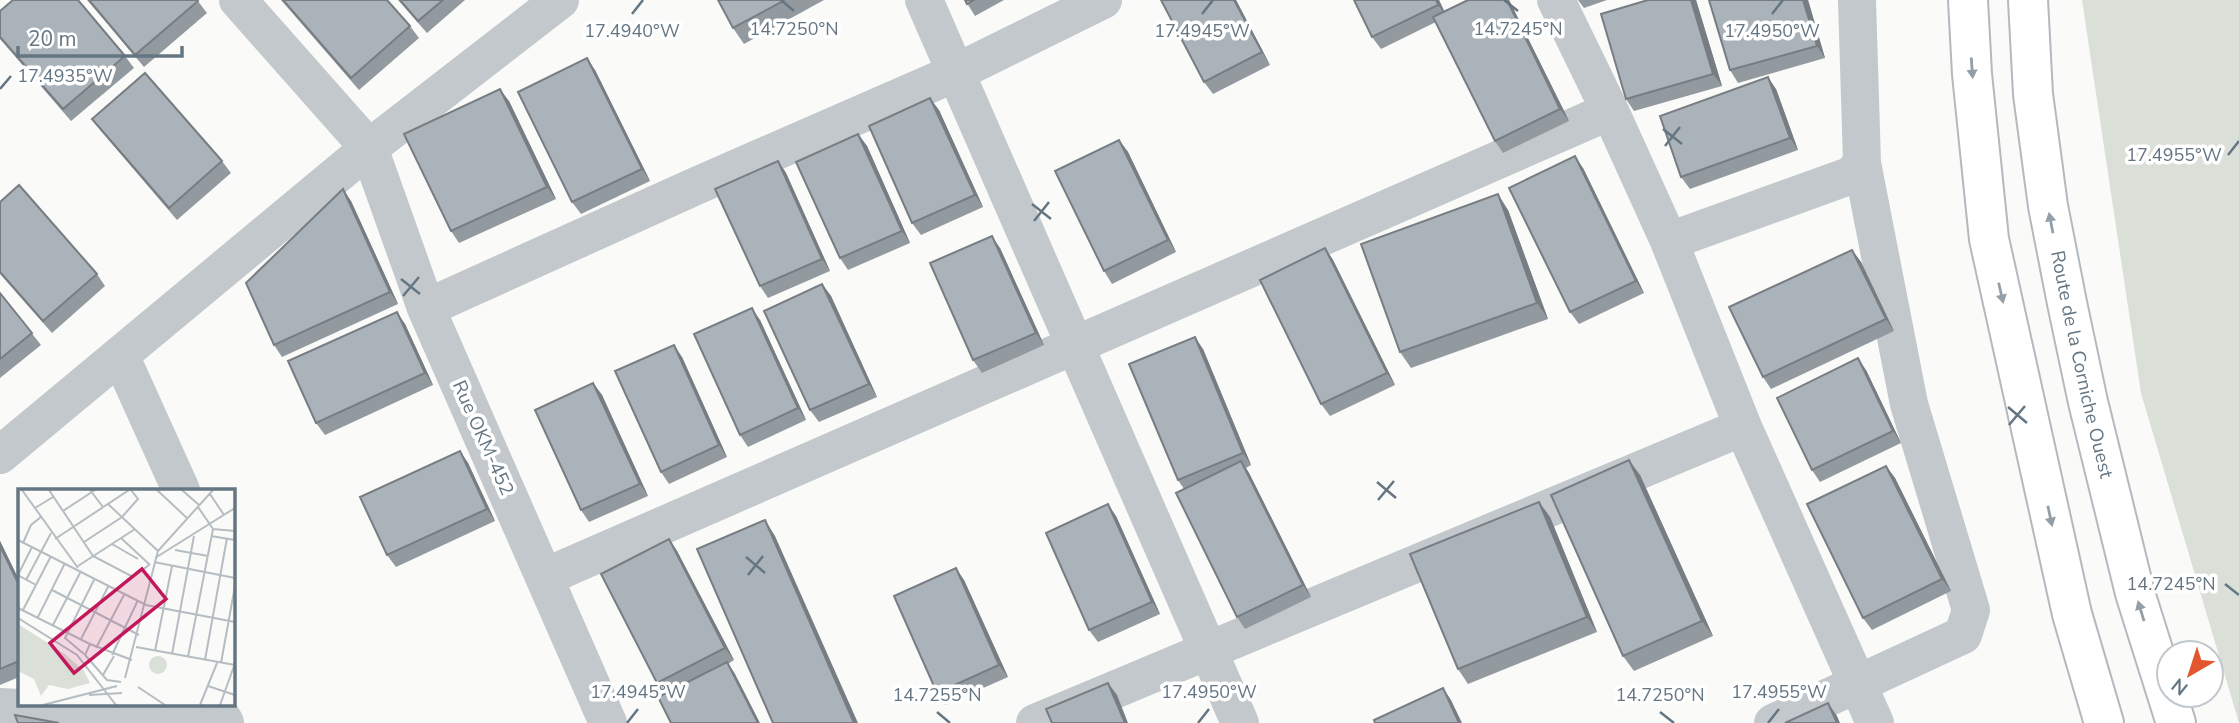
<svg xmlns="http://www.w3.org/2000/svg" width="2239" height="723" font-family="'Nunito Sans',sans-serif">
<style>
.green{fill:#dadfd7}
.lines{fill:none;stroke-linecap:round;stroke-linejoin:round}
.highway-casing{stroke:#b4b9bd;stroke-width:42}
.minor{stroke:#c3c8cc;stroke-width:38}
.highway{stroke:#fff;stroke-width:38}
.wall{fill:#929a9f}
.shaded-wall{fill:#777d82}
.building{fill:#aab3b9;stroke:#777d82;stroke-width:2}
.oneway{fill:#939fa8}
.ticks{fill:none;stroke:#657683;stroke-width:2.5}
.labels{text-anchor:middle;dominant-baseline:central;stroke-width:7;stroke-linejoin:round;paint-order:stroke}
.street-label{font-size:19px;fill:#657683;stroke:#fff}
.inset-road{fill:none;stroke:#b5bdc2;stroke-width:2}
.view{fill:#c2185b;fill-opacity:0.15;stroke:#c2185b;stroke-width:3.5}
.inset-edge{fill:none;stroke:#657683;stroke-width:3.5}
.ticks-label{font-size:18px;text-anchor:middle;fill:#657683;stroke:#fff;stroke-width:7;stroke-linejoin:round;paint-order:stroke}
</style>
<rect width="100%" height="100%" fill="#fafaf8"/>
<path class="green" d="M2082,0H2239V723L2141,393Z"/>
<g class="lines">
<g class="highway-casing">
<g id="highway">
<path d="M1968,0L1972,74L1989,239L2072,614L2104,723"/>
<path id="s1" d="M2028,0L2033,94L2048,206L2067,303L2088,402L2135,593L2176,723"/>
</g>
</g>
<path class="minor" d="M238,0L369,148L426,308L608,723
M924,0L1240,723
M1556,0L1610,111L1669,241
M1857,0L1862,163L1852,175L1669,241L1743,427L1875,723
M426,308L696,186L955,73L1103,0
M120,355L181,490
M0,455L369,148L560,0
M545,577L1610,111
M0,707L223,719L225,723
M1035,723L1743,427
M1773,723L1963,635L1971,610L1909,404L1862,163"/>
<use href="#highway" class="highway"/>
</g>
<path class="wall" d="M87,0H197L207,13L144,67Z
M281,0H387L410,26L419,38L359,90Z
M398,0H465L427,33Z
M718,0H824L744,44L733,28Z
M965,0H1004L975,16Z
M1161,0H1236L1270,65L1213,94L1204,82Z
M1354,0H1439L1444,11L1509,0L1569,121L1503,153L1495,141L1436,22L1381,49L1372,37Z
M1578,0H1607L1584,8Z
M1648,0H1696L1722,86L1634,111L1626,99Z
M1808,0L1825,58L1738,83L1730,70Z
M0,11L125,56L134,68L71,121L0,39Z
M595,70L650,181L581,214L572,202Z
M1776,89L1798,150L1690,189L1681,177Z
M509,101L556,199L459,243L451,231Z
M939,110L983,207L921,235L912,223Z
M92,119L222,161L231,173L177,220L101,131Z
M858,134L867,146L910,243L848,270L840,258Z
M1119,140L1128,152L1176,252L1112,284L1104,271Z
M778,161L786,173L830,271L768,298L760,286Z
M1583,168L1644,293L1579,324L1570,312Z
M351,201L398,304L282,357L274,345Z
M0,202L97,274L105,286L52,333L0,274Z
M1508,210L1548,319L1411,368L1400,352Z
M1000,248L1044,345L982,373L973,360Z
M1325,248L1333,260L1395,385L1330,416L1321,404Z
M1852,250L1861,262L1894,331L1771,389L1763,377Z
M822,284L831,296L877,397L819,422L810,410Z
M0,293L41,345L0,378Z
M760,320L806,420L748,447L740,435Z
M405,324L433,385L325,435L316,423Z
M1203,349L1251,465L1246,468L1249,473L1311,597L1245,629L1237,617L1184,489L1178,480Z
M682,357L727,457L669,484L661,472Z
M1866,370L1901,443L1820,482L1812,470Z
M593,383L602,395L648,496L589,522L581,510Z
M460,451L468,463L495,521L396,567L387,555Z
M1886,466L1895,478L1951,591L1872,630L1863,618Z
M1640,475L1713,636L1634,671L1623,656Z
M1539,502L1550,517L1597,632L1468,684L1458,669Z
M1116,516L1160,614L1098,642L1089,630Z
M669,539L677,551L734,660L728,664L735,674L664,694L657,683Z
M0,541L19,580V677L0,685Z
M964,580L1008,677L945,705L937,693Z"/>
<path class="shaded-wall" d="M1234,0H1236L1270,65L1262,52Z
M1436,0H1439L1447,17L1438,5Z
M1507,0H1509L1569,121L1560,109Z
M1691,0H1696L1722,86L1713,74Z
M1803,0H1808L1825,58L1817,46Z
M587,58L595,70L650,181L642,169Z
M1768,77L1776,89L1798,150L1790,138Z
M500,89L509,101L556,199L547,187Z
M930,98L939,110L983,207L975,195Z
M858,134L867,146L910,243L902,231Z
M1119,140L1128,152L1176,252L1168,240Z
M1575,156L1583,168L1644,293L1636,281Z
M778,161L786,173L830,271L822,259Z
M343,189L351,201L398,304L390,292Z
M1498,194L1508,210L1548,319L1537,303Z
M992,236L1000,248L1044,345L1036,333Z
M1325,248L1333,260L1395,385L1387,373Z
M1852,250L1861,262L1894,331L1886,319Z
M822,284L831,296L877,397L869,384Z
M752,308L760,320L806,420L798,408Z
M397,312L405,324L433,385L425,373Z
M1195,337L1203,349L1251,465L1243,453Z
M674,345L682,357L727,457L719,445Z
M1858,358L1866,370L1901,443L1893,431Z
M593,383L602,395L648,496L640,484Z
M460,451L468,463L495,521L487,509Z
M1629,460L1640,475L1713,636L1702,621Z
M1241,461L1249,473L1311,597L1303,585Z
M1886,466L1895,478L1951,591L1942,579Z
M1539,502L1550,517L1597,632L1587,617Z
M1108,504L1116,516L1160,614L1152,602Z
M765,520L775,536L858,723H854Z
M669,539L677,551L734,660L725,648Z
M0,541L19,580V585L0,546Z
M956,568L964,580L1008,677L999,665Z
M727,662L735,674L760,723H758Z
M1108,683L1117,695L1128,723H1125Z
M1443,688L1451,700L1462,723H1459Z
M1828,703L1837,716L1840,723H1837Z"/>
<path class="building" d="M13,0H78L125,56L63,109L0,37V11Z
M89,0H197L198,1L135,55Z
M283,0H387L410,26L351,78Z
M400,0H443L418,21Z
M718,0H785L733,28Z
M965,0H974L967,4Z
M1161,0H1234L1262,52L1204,82Z
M1354,0H1436L1438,5L1372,37Z
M1468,0H1507L1560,109L1495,141L1433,17Z
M1648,0H1691L1713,74L1626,99L1601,14Z
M1709,0H1803L1817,46L1730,70Z
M587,58L642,169L572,202L518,92Z
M145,73L222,161L169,208L92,119Z
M1768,77L1790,138L1681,177L1660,116Z
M500,89L547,187L451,231L404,134Z
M930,98L975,195L912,223L869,126Z
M858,134L902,231L840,258L796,162Z
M1119,140L1168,240L1104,271L1055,171Z
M1575,156L1636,281L1570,312L1509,188Z
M778,161L822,259L760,286L715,189Z
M19,185L97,274L43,321L0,272V202Z
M343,189L390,292L274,345L246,283Z
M1498,194L1537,303L1400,352L1361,244Z
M992,236L1036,333L973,360L930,263Z
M1325,248L1387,373L1321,404L1260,280Z
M1852,250L1886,319L1763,377L1729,307Z
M822,284L869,384L810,410L764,311Z
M0,293L32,333L0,359Z
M752,308L798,408L740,435L694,334Z
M397,312L425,373L316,423L288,361Z
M1195,337L1243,453L1178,480L1129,364Z
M674,345L719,445L661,472L615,371Z
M1858,358L1893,431L1812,470L1777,398Z
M593,383L640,484L581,510L535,410Z
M460,451L487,509L387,555L360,497Z
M1629,460L1702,621L1623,656L1551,495Z
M1241,461L1303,585L1237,617L1176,493Z
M1886,466L1942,579L1863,618L1807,504Z
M1539,502L1587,617L1458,669L1410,554Z
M1108,504L1152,602L1089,630L1046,533Z
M765,520L854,723H773L697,549Z
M669,539L725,648L657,683L601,574Z
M0,546L19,585V661L0,669Z
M956,568L999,665L937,693L894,596Z
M727,662L758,723H671L658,697Z
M1108,683L1125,723H1052L1046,709Z
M1443,688L1459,723H1375L1374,720Z
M1828,703L1837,723H1785Z
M15,715L59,723H18Z"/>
<defs><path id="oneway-solid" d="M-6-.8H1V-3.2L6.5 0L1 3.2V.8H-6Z" transform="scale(1.75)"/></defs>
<g class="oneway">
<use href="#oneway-solid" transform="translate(1972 68) rotate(86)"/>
<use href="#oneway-solid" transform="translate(2051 223) rotate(-101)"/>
<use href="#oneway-solid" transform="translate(2001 293) rotate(77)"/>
<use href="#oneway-solid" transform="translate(2050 516) rotate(78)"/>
<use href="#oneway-solid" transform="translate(2141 611) rotate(-107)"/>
</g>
<path class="ticks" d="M781,0L794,11M1504,0L1518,11M632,14L643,0M1202,14L1213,0M1772,14L1783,0M0,89L11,76M1663,129L1682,144M1665,146L1680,127M2228,155L2239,141M1032,204L1051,219M1034,221L1049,202M401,279L420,294M403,296L419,277M2008,407L2027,423M2009,425L2025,406M1377,482L1396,498M1378,500L1394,481M746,557L765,573M748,575L763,556M2225,584L2239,595M937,712L950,723M1660,712L1674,723M627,723L638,709M1198,723L1209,709M1768,723L1779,709"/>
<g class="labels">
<g class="street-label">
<text stroke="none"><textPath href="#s1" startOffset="369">Route de la Corniche Ouest</textPath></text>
<text transform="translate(483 438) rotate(66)">Rue OKM-452</text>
</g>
</g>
<g transform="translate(18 489)">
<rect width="217" height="217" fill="#fafaf8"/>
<path d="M0,135L47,165L66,182L72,194L50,200L31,196L23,207L16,190L0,182ZM131 176a9 9 0 1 1 18 0a9 9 0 1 1-18 0Z" fill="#dadfd7"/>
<path class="inset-road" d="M4,1L60,79M31,1L75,67L115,88L131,76M72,1L85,18M139,1L170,30M164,1L181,16M192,5L206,26M90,15L140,62M17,19L35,8M45,22L77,1M195,40L217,42M193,47L217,51M103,49L132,76M37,50L111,1M0,51L128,116L217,133M66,53L104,28L120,10L113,1M5,54L13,36L23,28M94,55L120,70M14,58L0,86L18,96M157,61L190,67M137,69L217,19M136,73L217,89M60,77L117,40M8,91L33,44M34,101L121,146M0,119L72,155L67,166L89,191L103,193M5,121L33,67M20,128L47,74M0,129L59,166L98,216M35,136L63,82M63,150L91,96M72,155L114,171M118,158L217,176M78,159L107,104M137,162L154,77M66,165L47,149L77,89M154,165L176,47M94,166L120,111M170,168L195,40L180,18M187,171L209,49M203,174L217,97M85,186L96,167M107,189L140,62L195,1M190,197L217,206M120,198L147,216M71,206L104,204M25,216L99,197M182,216L199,174M202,216L216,177"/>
<path class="view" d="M124,80L148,110L56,184L32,154Z"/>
<rect width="217" height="217" class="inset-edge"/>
</g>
<g class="ticks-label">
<text x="794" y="35">14.7250°N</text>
<text x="1518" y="35">14.7245°N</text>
<text x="632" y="37">17.4940°W</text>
<text x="1202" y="37">17.4945°W</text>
<text x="1772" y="37">17.4950°W</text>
<text x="65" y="82">17.4935°W</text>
<text x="2174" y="161">17.4955°W</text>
<text x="2171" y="590">14.7245°N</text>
<text x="638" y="698">17.4945°W</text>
<text x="1209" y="698">17.4950°W</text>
<text x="1779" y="698">17.4955°W</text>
<text x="937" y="701">14.7255°N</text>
<text x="1660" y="701">14.7250°N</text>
</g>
<g transform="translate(2190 674) rotate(219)"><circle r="33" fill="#ffffff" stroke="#c1c8cd" stroke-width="2"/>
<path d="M0-5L12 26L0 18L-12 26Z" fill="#e4572e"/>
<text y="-10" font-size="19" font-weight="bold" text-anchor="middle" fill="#657683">N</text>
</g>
<path d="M18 46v10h164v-10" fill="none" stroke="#657683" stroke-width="3.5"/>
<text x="28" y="46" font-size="21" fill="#657683" stroke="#ffffff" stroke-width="5" paint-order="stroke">20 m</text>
</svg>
